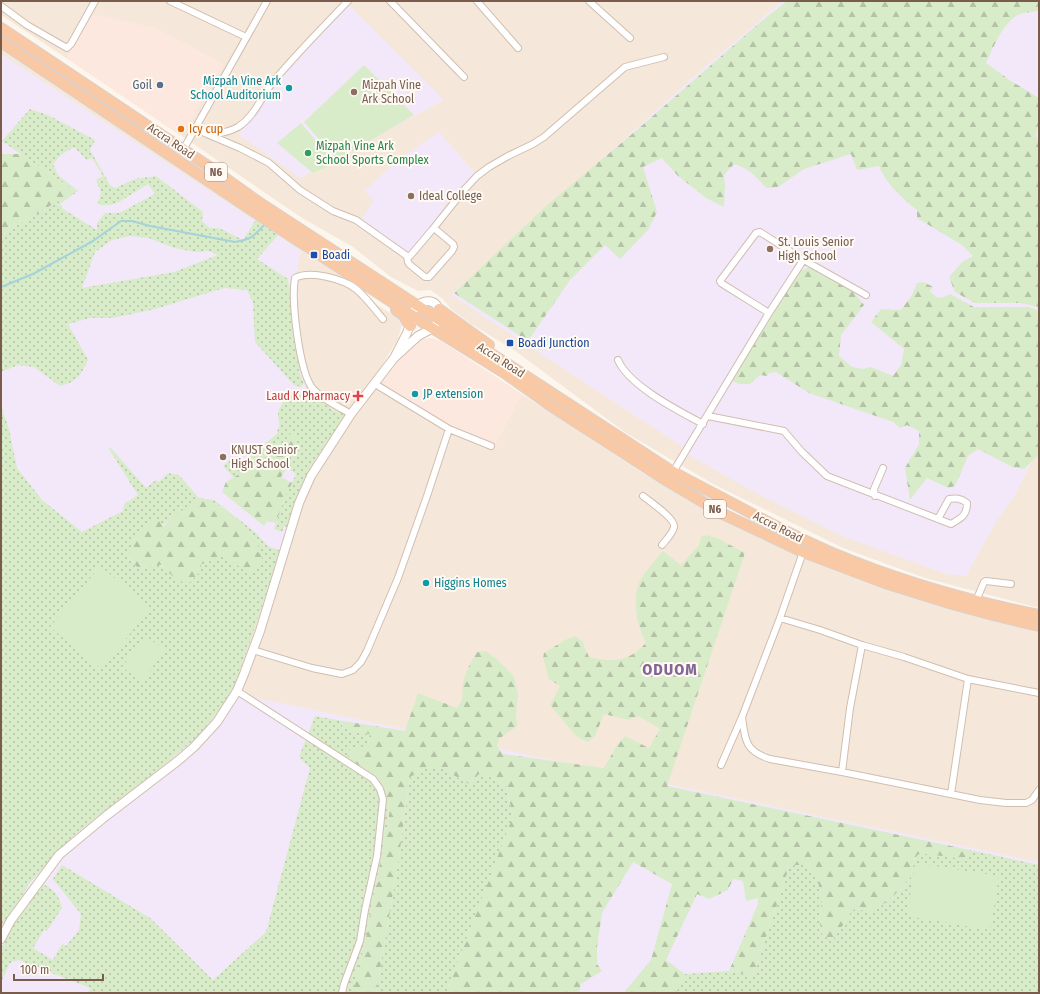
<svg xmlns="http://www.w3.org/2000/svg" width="1040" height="994" font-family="'Fira Sans Condensed',sans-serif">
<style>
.residential{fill:#f5e8da}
.commercial{fill:#fde8e0}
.education{fill:#f3e8fa}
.green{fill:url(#green-dots);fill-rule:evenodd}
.forest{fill:url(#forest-firs)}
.pitch{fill:#d8ecc9}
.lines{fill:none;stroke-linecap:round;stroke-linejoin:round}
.stream{stroke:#a5d3da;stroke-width:2}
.minor-casing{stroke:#d1beb0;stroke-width:8}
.tertiary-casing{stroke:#d1beb0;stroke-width:10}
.trunk-casing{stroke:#dad1cd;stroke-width:12}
.minor{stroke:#fff;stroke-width:6}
.tertiary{stroke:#fff;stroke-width:8}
.trunk{stroke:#f9c8a4;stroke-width:10}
.service-dot{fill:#5c6f8a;stroke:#fffaf3;stroke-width:1.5}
.culture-dot{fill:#0f9aa8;stroke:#fffaf3;stroke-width:1.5}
.education-dot{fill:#8d6e63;stroke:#fffaf3;stroke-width:1.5}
.food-dot{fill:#e8710a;stroke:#fffaf3;stroke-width:1.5}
.leisure-dot{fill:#2e9e5b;stroke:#fffaf3;stroke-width:1.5}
.transit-dot{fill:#1a4fb4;stroke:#fffaf3;stroke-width:1.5}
.health-dot{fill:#e0444e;stroke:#fffaf3;stroke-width:1.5}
.labels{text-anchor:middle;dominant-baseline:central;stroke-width:4;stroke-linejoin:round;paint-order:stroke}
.shield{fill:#fffaf3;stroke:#a28b7f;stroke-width:1}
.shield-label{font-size:11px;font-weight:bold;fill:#7a5c4d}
.culture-label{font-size:12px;fill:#0d838f;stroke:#fffaf3;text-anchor:start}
.service-label{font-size:12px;fill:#4e5e75;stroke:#fffaf3;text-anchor:end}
.education-label{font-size:12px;fill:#785e54;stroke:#fffaf3;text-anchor:start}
.food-label{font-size:12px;fill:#c56008;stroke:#fffaf3;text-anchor:start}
.street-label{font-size:12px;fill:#7a5c4d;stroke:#fffaf3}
.leisure-label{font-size:12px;fill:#27864d;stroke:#fffaf3;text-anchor:start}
.transit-label{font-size:12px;fill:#164399;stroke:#fffaf3;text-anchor:start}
.health-label{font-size:12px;fill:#be3a42;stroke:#fffaf3;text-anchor:end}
.district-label{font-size:16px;font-weight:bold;letter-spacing:1px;fill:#846695;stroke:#fffaf3}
</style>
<defs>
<pattern id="green-dots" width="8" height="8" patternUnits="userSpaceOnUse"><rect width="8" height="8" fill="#d8ecc9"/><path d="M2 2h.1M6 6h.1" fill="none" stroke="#b4c2a5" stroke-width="1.8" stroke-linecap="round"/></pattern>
<pattern id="forest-firs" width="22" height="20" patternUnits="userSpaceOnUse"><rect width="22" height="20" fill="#d8ecc9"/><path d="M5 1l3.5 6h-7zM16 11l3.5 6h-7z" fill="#b4c2a5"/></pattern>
</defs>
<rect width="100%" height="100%" fill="#fdf6ec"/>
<path class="residential" d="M1,1H1039V608L925,578L843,548L713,484L626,433L514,350L471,324L451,309L442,298L430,290L418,291L391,277L353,247L302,218L119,93L1,15Z
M1,43L266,224L311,257L349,278L347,282L379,306L396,317L402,324L398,339L375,377L382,382L420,340L432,338L442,342L643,473L744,530L841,572L957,608L1039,629V993H1Z"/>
<path class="commercial" d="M91,14L155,28L224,64L181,136L66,58Z
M432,338L442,342L522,394L495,445L454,429L392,392L382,382L405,351L420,340Z"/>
<path class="education" d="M782,1H1039V449H1038L1014,497L997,520L966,576L946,574L842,536L760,495L687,454L680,445L451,295L689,81Z
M349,5L444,100L300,178L239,135L290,65Z
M1,54L301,251L291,301L299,360L306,389L334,411L294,498L279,559L228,692L1039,862V993H1Z
M439,132L475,173L444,205L447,208L409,255L362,219L374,200L364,191L399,159Z"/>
<path class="green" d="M30,109L48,115L95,140L90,150L110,185L115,188L135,179L156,176L203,212L202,221L210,228H219L243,240L257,218L279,234L257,259L288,279L300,374L304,383L301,387L294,385L255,342L253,303L247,290L224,288L155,309L113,318H90L68,324L88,360C81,375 77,382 60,386L34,367L18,365L1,372V235L75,191L2,141ZM74,147L87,160L92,158L103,176L96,180L101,192L98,203L100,205H111L119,202L148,184L155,194L119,213H105L97,223V230L63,209L60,204L78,191L58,175L53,164L61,155ZM130,236L149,238L174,248L196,252L209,251L218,255L174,272L82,288L95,252L112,240Z
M295,394L312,398H317L336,412L343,411L348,415L315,459L299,492L288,527L284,526L282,532L274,529L284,499L296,474L287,468L288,467L284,461L291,455V433L279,450L234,478L223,466L232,458L238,466L278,433L277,431C282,425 278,422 278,415C278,408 284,401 287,396Z
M1,406L9,429L17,468L42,500L82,532L123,511L124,504L138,495L109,449L110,447L146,488L156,480L159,482L168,473L179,475L199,498L214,500L255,532L268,546L281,551L236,682L222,707L196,738L164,765L73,836L29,884L1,932ZM215,503L259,541L255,551L251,575L222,553L207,563L168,571C158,562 154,564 143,570L136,566L129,555L171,518Z
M315,716L343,721L342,727L353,732L370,734L368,746L348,758L374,776L390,810L365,944L354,985V993H88L90,988L19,960L12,962L9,964L1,983V949L14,924L41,883C54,889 59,895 62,908L47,931L44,930L33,948L53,960L62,944L66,946L79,930L81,914L53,879L62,865L150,918L213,980L266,932L310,768L299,757Z
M428,767L443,769L469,784L481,772L506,786L513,817L446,993H376L398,864L410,777Z
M970,850L1039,865V993H674L676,992L685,974L729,971L753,975L785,881L788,865H807L818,882L822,901L819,920L823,936L833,939L843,925L852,910L858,908L870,914C881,907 907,886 911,875C915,864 910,862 920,853L970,856Z"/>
<path class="forest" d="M787,1H1039V11C1033,12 1026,12 1020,14C1004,20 993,48 986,63L1011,81L1039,98V121L1036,134L1039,147V307L1020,303H975L955,292L949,277L962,262L973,256L962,245L917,218V210C902,198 886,184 879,166L857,170L851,154L804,169L778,187L766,188C756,176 749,169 734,164L724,175L725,186L724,207L706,198L677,175L662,158L643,167L657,212L648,230L620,259L605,245L570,280L528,341L454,293L545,207L638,129L758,24Z
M1,154H21L75,191L1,235Z
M809,267L850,288L864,305L841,335L839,356L852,367L863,369L871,367L893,376L901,365L904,349L871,322L881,309L901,310L912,295L917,283L924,282L933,287L930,291L936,297L942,298L950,294L974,307H1029L1039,311V454L1024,469L1012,467L978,449L968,456L955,486L948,488L927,478L910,500L905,468L919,444V431L907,425L900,428L893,422L809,393L776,372L769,373L767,376L760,375L750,384H740L732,381L754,342L798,272Z
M293,432L297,437L295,452L285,461L288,467L281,477L292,483L284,499L276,523L267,521L264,526L222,492L226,482L279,450L291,433Z
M200,498L215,503L260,542L256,551L263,555L261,562L251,575L222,554L207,563L201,564L200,572L189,583L178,582L162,565H153L143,570L136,566L129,555L134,538L152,519L159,521L162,526H164L171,518Z
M707,535L717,538L745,553L667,786L970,850V856L964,859L920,853C910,862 915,864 911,875C907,886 881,907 870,914L858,908L852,910L843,925L833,939L823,936L819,920L822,901L818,882L807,865H788L785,881L753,975L729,971L758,904V898L746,901L743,881L733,879L728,890L709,899L697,894L666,960L685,974L676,993H626L625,991L651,960L672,884L633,862L602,913L597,947V964L602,971L581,984L579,993H446L513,816L506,786L481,772L469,784L443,769L428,767L410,777L398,864L376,993H354V985L365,944L390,810L374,776L348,759L350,748L368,746L370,734L353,732L342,727L343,721L405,731L418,693L457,708C466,695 461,698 463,684C465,672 471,662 477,652L486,651L498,660L514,676L518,696L516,714L517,726L499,739L497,746L503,754L604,768L617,745L625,736L649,748L660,729L638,716L629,720L604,714L595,736L588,742L576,736L550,705L560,686L549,679L543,658L544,653L565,640L575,636L582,641L589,657C614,663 628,662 646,643C637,626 632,602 639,583C643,574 656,559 663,551L681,565L699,545L701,537Z"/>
<path class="pitch" d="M364,65L414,115L337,160L304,122Z
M301,123L335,163L313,173L277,143Z
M100,566L151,608L101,669L50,627Z
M146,636L165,650L142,682L122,667Z
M915,863L999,876L990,930L907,916Z"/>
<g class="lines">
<path class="stream" d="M1,287L33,274L93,241L121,221H132L150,226L235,242C252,239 253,237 265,224"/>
<g class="minor-casing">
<path id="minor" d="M170,1L246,37
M390,1L464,77
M477,1L518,48
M589,1L630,38
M1,6L27,25L67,48L71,44L95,1
M195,127C199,130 204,134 208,134C217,135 231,131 238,127C255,116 261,97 273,82C297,53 323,27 348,1
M207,134L240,148L269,163L300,190L333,211L356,220L407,256
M183,150L267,1
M407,256H410L432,230L464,190L477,176L489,167L508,156L533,144L544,137L625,67L664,57
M407,256L408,262L409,264L425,277H429L452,251L454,247L453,244L434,228
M769,313L721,283L720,281L756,233L760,232L802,259L866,295
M618,360C629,386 679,411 703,424
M375,384L449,429L491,446
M351,414C339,407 323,400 313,389C299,372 291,300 295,278C311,270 343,279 356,289C366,297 375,310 383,319
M708,416L784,431L801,451L827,476L938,519L951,524C961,518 967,516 967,503C961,498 956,498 949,499L938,519
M673,472L769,313L802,262V259
M643,496C649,501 676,519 674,527C673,533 666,540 662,545
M875,496L874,489L883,468
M976,601L984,582L986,581L1011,584
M780,618L820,630L862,645L904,657L968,679L1039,693
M253,650L312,668L342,674L353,670L361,662L367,651L398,578L427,496L449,429
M237,691L373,779L380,789L383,799L377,856L365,910L360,941L344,984L342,993
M742,717C745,740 745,751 770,759L842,772L980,800L1006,803H1026L1032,800L1039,790
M721,765L742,717L780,618L803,552
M842,772L850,708L862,645
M951,794L968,679"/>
</g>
<g class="tertiary-casing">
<path id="tertiary" d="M414,310C422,297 439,298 440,315
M394,358L407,333L411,321
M1,939L11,920L59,855L106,816L179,760L194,747L217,722L237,691L244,674L260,631L299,503L311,476L351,414L394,358L418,336L433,328L435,325"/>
</g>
<g class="trunk-casing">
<path id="trunk" d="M1,28L205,164L260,203L673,472C697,485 721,497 745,510C773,525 801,539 830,552C896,580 969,601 1039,615
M1,42L265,219L424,323L506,374L554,408L661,477L723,514L803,552L885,583L949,603L993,615L1039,626
M439,309L489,345
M396,310L403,315L410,326"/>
</g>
<use href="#minor" class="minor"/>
<use href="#tertiary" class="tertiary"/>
<use href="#trunk" class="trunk"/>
</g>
<circle class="service-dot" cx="160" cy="85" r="4"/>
<g class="culture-dot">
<circle cx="289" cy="88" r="4"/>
<circle cx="415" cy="394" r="4"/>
<circle cx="426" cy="583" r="4"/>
</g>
<g class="education-dot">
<circle cx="354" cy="92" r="4"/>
<circle cx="411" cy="196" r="4"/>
<circle cx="770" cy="249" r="4"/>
<circle cx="223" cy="457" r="4"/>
</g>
<circle class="food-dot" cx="181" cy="129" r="4"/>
<circle class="leisure-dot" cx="308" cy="153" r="4"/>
<g class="transit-dot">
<rect x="310" y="251" width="8" height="8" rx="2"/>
<rect x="506" y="339" width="8" height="8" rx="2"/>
</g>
<path class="health-dot" d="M356 390h4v4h4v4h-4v4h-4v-4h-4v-4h4z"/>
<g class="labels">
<g class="shield">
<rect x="205" y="163" width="22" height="18" rx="3"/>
<rect x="704" y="500" width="22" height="18" rx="3"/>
</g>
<g class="shield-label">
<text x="216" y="172">N6</text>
<text x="715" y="509">N6</text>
</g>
<g class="culture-label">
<text x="281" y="81" text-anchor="end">Mizpah Vine Ark<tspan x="281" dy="14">School Auditorium</tspan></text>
<text x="423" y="394">JP extension</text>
<text x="434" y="583">Higgins Homes</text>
</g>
<g class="service-label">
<text x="152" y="85">Goil</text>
</g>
<g class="education-label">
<text x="362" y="85">Mizpah Vine<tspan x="362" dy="14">Ark School</tspan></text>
<text x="419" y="196">Ideal College</text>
<text x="778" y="242">St. Louis Senior<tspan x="778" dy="14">High School</tspan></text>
<text x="231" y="450">KNUST Senior<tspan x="231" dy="14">High School</tspan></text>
</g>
<g class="food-label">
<text x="189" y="129">Icy cup</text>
</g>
<g class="street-label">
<text transform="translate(171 141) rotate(34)">Accra Road</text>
<text transform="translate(501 360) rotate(33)">Accra Road</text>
<text transform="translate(778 527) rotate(27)">Accra Road</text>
</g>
<g class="leisure-label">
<text x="316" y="146">Mizpah Vine Ark<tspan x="316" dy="14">School Sports Complex</tspan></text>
</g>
<g class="transit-label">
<text x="322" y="255">Boadi</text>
<text x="518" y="343">Boadi Junction</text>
</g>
<g class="health-label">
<text x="350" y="396">Laud K Pharmacy</text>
</g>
<g class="district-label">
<text x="670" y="669">ODUOM</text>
</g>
</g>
<rect width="1040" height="994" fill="none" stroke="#7a5c4d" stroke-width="4"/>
<path d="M14 974v6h89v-6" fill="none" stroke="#7a5c4d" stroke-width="2"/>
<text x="20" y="974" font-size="12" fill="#7a5c4d" stroke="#fffaf3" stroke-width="3" paint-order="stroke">100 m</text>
</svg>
